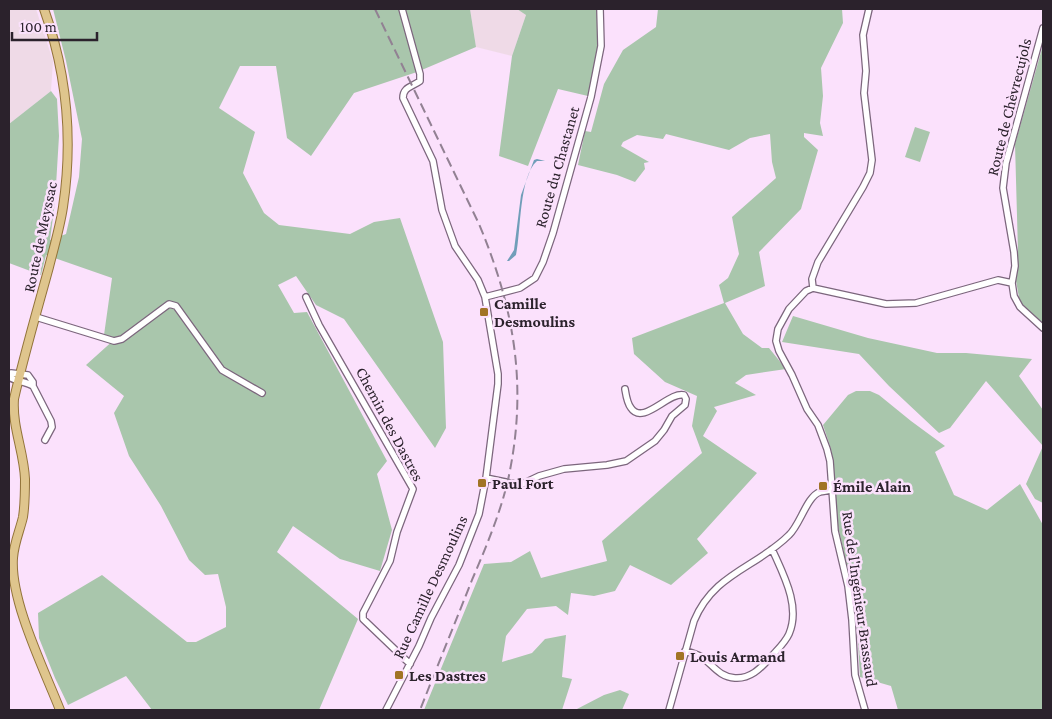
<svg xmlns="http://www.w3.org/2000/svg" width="1052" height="719" font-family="'Crimson Pro',serif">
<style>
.industrial{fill:#efdae7}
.green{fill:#a9c6ac}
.water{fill:#719eb9}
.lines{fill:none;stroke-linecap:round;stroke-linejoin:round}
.minor-casing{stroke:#7c667d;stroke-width:8}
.major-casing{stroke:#92733a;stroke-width:10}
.minor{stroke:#fff;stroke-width:5.5}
.major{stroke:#dfc58d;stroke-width:8}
.rail{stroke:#928193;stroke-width:2;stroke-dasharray:10 5;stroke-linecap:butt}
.poi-dot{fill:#a17425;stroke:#fbe1fc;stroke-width:2}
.labels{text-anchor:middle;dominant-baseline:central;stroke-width:5;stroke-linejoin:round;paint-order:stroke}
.street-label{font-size:16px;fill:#2b222c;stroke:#fbe1fc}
.poi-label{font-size:16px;font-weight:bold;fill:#2b222c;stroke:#fbe1fc;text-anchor:start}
</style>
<rect width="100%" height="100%" fill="#fbe1fc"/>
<path class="industrial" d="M9,9H36L53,61L51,91L9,124Z
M470,9H517L526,15L512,56L476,47Z"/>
<path class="green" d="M53,9H470L476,47L417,72L354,93L311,156L287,138L276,66H240L219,108L255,132L243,173L264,213L279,225L350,234L374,222L400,218L443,342L446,428L435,448L344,319L316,305L296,276L278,285L294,313L307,312L387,461L377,474L392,530L380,571L340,559L293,526L277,552L358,619L319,710H152L126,676L68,705L55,678L39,638L38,613L102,575L187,642H196L226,627V607L218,574L205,575L189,560L161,506L129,456L114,413L124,396L86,365L116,338L104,335L112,278L46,255L41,275L9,263V124L51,91L57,99L59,136L55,202L50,240L66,234L79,177L82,139L66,61Z
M517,9H597L598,49L588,96L558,89L528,166L499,156L512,56L526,15Z
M658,9H842L843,23L821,68L823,96L820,123L823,136L804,133V137L818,150L801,209L759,252L765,286L725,303L743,334L762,348H769L786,369L746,375L735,383L756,395L714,407L717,411L703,436L757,473L697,539L708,553L671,585L630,565L615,591L594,596L571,593L568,615L556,606L527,609L506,636L502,662L532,653L545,639L566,635L562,677L572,679L562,710H424L484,564L511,562L530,551L541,578L607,561L602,541L702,453L692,426L697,396L665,382L634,354L632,338L724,303L719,285L728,278L739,254L732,217L776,178L772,162L770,134L750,138L729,150L666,134L663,139L637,135L623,142L621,146L649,162L644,163L645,169L635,182L617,175L578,165L585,131L591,132L604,84L623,50L656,27Z
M1043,45V325L1020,303L1016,281L1018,252L1015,144Z
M915,127L930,132L920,162L905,157Z
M793,316L868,338L937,353H966L1032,359L1019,376L1043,410V503L1035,499L1026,484L1043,446L986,381L950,428L939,433L889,386L859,354L782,342Z
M856,391H870L879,395L911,421L945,446L935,452L954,495L987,510L1020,484L1043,525V710H898L891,686L860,677L857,626L851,585L838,526L831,449L823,425L848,395Z
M620,690L629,694L622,710H575L604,695Z"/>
<path class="water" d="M537,159L545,161H537C519,176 521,232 516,255L509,261H507L514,250L521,195L534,160Z"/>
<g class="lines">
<g class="minor-casing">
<path id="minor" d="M1043,28L1006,163L1003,188L1014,252L1015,266L1012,283L1014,296L1020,307L1043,328
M813,288L806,291L789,309L778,329L776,341L779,351L792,375L807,409L818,425L827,449L830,461L835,531L848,586L852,620L855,675L865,710
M813,288L812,279L818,262L863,187L870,173L872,160L864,93L866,71L863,35L869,9
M813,288L886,304L916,303L998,280L1012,283
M306,297L319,325L413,489L397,532L390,561L363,613V619L410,664
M485,297L520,288L535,278L543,262L553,233L591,97L601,46L600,9
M36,317L114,341L122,339L169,304L176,306L222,370L262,393
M9,375L11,373L28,375L33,382V386L51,421L52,427L45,440
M9,377C17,382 25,381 33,386
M486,478L520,485L539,476L564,469L607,465L626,461L655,441L664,430L672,416L685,405L686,399L684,395C669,391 643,426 631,408C627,403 626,395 625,389
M685,651C690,652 695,654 700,656C712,663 718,677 735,678C750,679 760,669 770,658C776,651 785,643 789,634C801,606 783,574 772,549
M386,710L419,646L431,618L459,565L479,514L486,478L498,384V374L485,297L478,280L455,246L442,210L433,161L403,98C403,87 412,87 420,81V74L402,9
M669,710L694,621C714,573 756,568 789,535C800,525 807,496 820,492C823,491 828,491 831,490"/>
</g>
<g class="major-casing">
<path id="major" d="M44,9C67,73 73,140 63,207C60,227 54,247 49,267C37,311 24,355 14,399C12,427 24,452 25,479C25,492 25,504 23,517C20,530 14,543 13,558C10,601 44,669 60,710"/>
</g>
<use href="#minor" class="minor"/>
<use href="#major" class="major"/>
<path class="rail" d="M375,9L479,224C515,310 528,388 508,480C500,514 486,547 472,580C455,623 437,667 420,710"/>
</g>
<g class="poi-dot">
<rect x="479" y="307" width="10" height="10" rx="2.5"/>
<rect x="477" y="478" width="10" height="10" rx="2.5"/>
<rect x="818" y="481" width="10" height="10" rx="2.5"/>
<rect x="675" y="651" width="10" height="10" rx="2.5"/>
<rect x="394" y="670" width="10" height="10" rx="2.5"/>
</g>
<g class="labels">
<g class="street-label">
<text transform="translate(1009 107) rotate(-76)">Route de Chèvrecujols</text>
<text transform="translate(557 167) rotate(-74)">Route du Chastanet</text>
<text transform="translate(40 237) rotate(-78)">Route de Meyssac</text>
<text transform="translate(390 424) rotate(62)">Chemin des Dastres</text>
<text transform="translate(430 587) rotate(-65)">Rue Camille Desmoulins</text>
<text transform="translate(860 599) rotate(82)">Rue de l'Ingénieur Brassaud</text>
</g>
<g class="poi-label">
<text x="494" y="303">Camille<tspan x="494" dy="18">Desmoulins</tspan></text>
<text x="492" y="483">Paul Fort</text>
<text x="833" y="486">Émile Alain</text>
<text x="690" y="656">Louis Armand</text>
<text x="409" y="675">Les Dastres</text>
</g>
</g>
<rect width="1052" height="719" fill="none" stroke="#2b222c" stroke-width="20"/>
<path d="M12 32v8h85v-8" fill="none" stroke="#2b222c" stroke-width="2.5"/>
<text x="20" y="32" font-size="15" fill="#2b222c" stroke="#fbe1fc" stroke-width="4" paint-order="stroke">100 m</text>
</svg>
